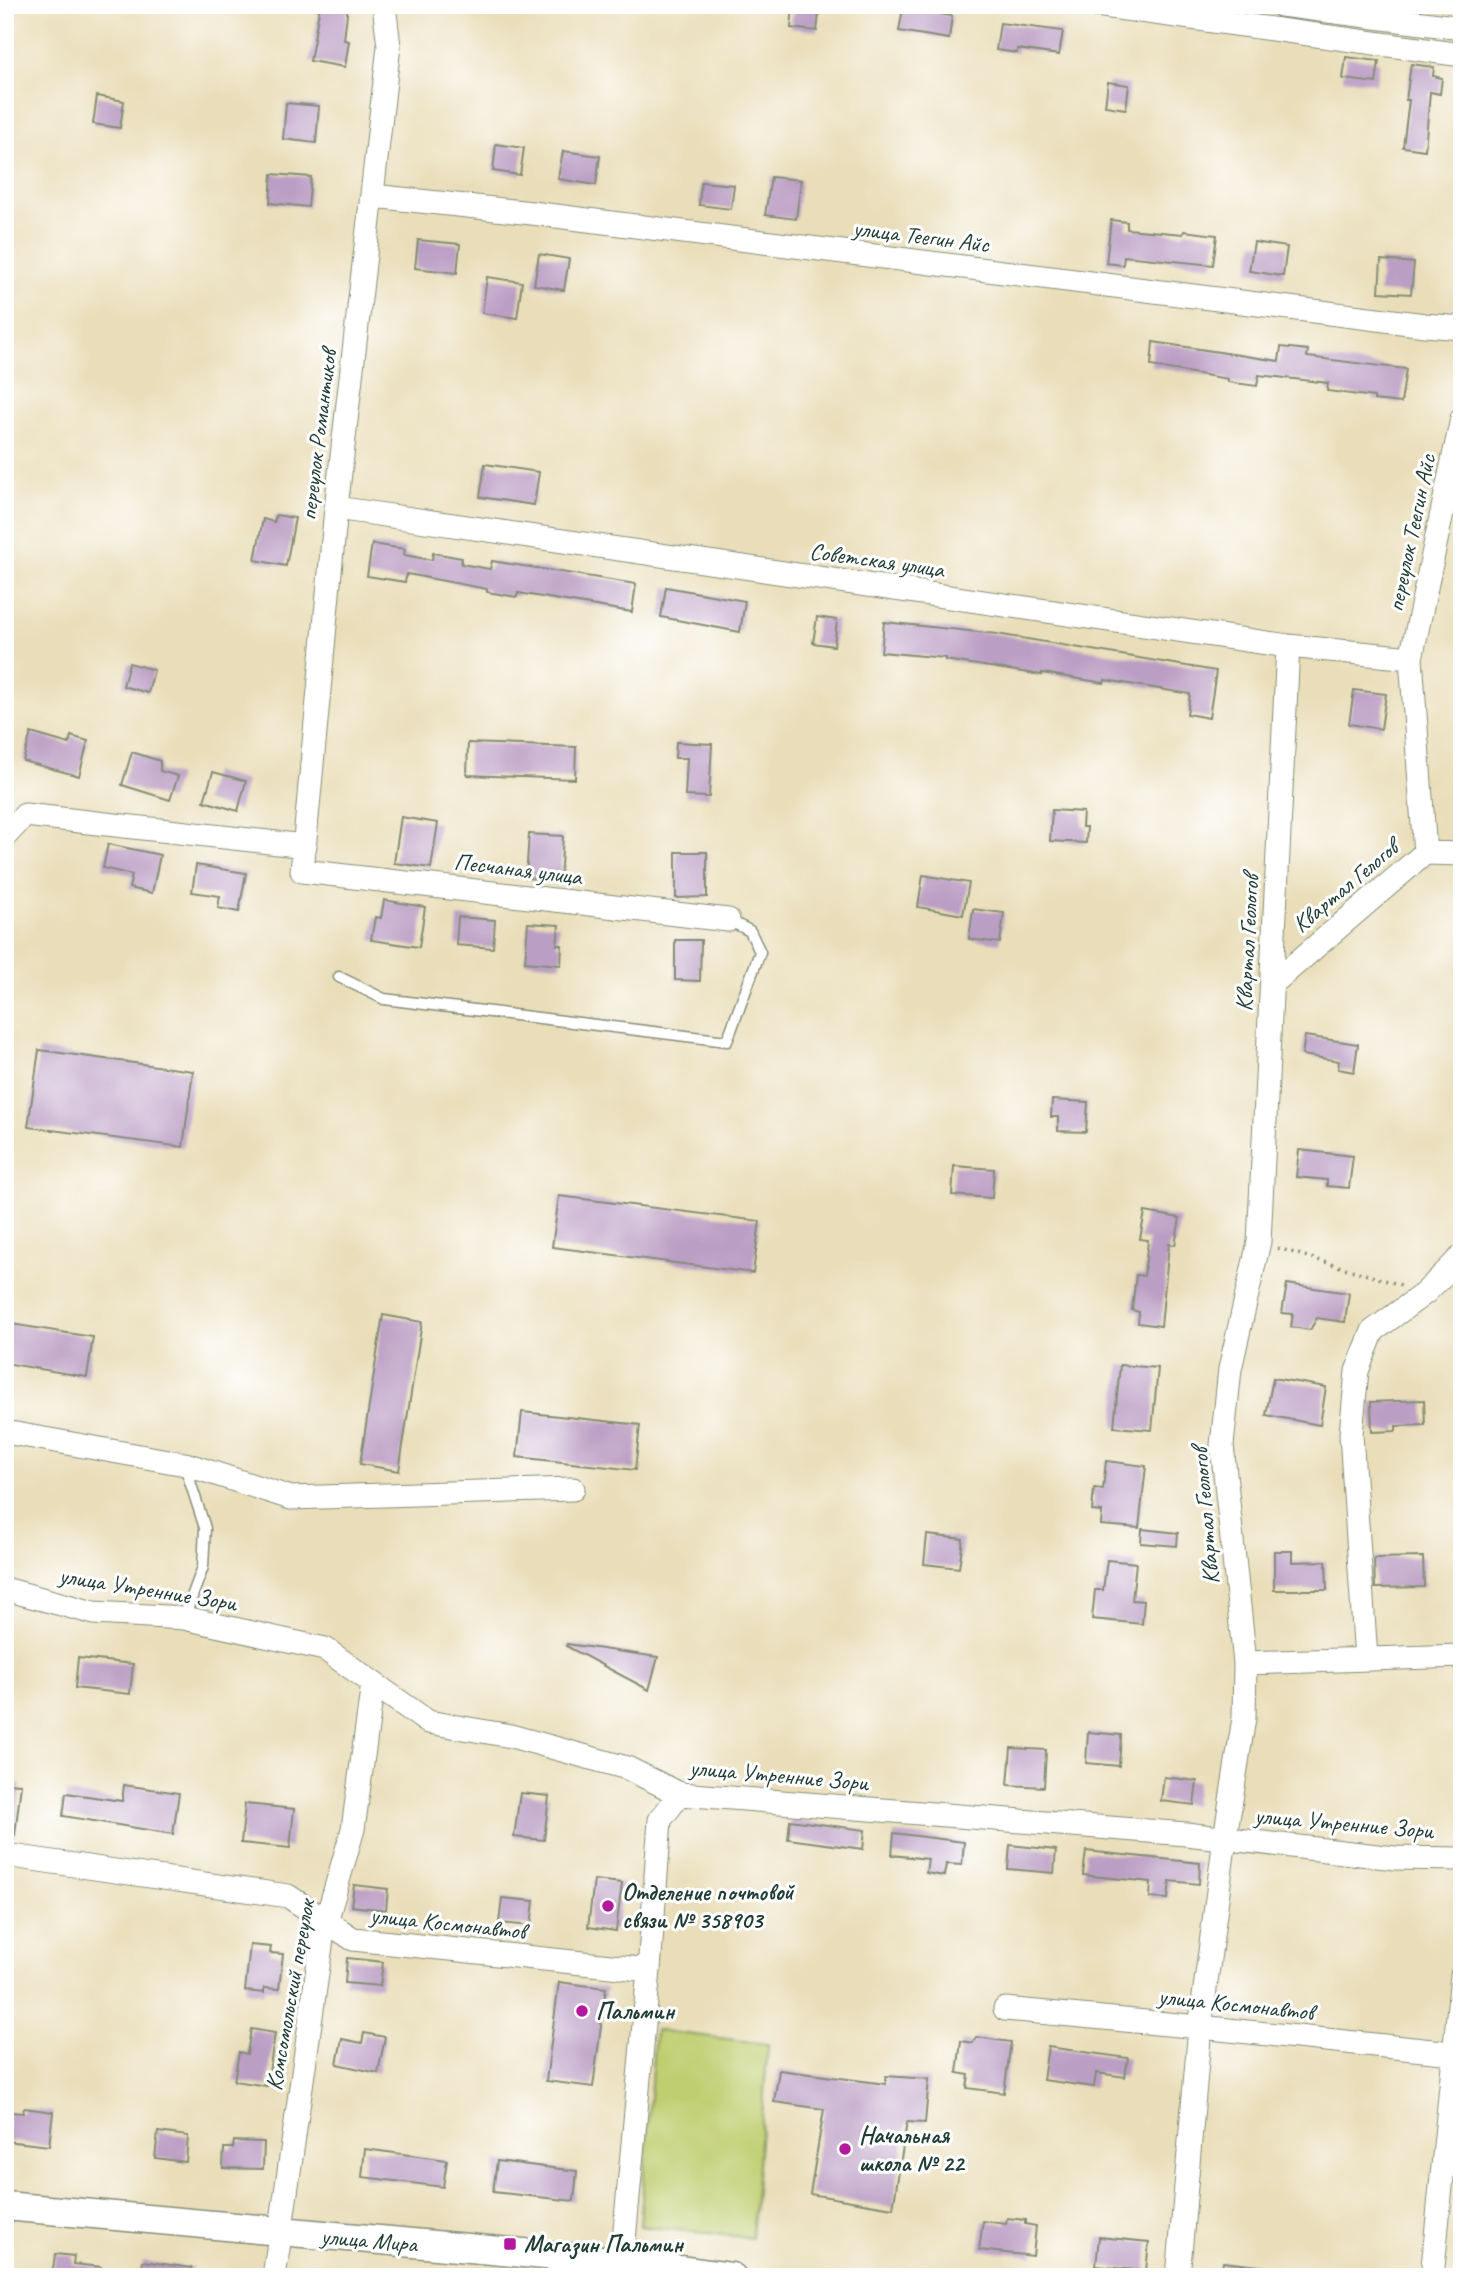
<svg xmlns="http://www.w3.org/2000/svg" width="1467" height="2282" font-family="Caveat,sans-serif">
<style>
.green{fill:#bfce70;stroke:#6f8652;stroke-width:2}
.building{fill:#bb9ec4}
.lines{fill:none;stroke-linecap:round;stroke-linejoin:round}
.service-casing{stroke:#848e77;stroke-width:13}
.minor-casing{stroke:#848e77;stroke-width:25}
.tertiary-casing{stroke:#848e77;stroke-width:31}
.path{stroke:#848e77;stroke-width:3.5;stroke-dasharray:2 5;stroke-linecap:butt}
.service{stroke:#fff;stroke-width:10}
.minor{stroke:#fff;stroke-width:23}
.tertiary{stroke:#fff;stroke-width:28}
.poi-dot{fill:#b5179e;stroke:#fff;stroke-width:2.5}
.labels{text-anchor:middle;dominant-baseline:central;stroke-width:6;stroke-linejoin:round;paint-order:stroke}
.street-label{font-size:24px;fill:#1f3d34;stroke:#fff}
.poi-label{font-size:24px;font-weight:bold;fill:#1f3d34;stroke:#fff;text-anchor:start}
</style>
<rect width="100%" height="100%" fill="#fff"/>
<filter id="ink" filterUnits="userSpaceOnUse"><feTurbulence type="fractalNoise" baseFrequency=".0143" numOctaves="2"/><feDisplacementMap in="SourceGraphic" scale="14" xChannelSelector="R" yChannelSelector="G"/><feConvolveMatrix kernelMatrix="1 2 1 2 8 2 1 2 1" color-interpolation-filters="sRGB"/></filter>
<filter id="wash" filterUnits="userSpaceOnUse"><feTurbulence type="fractalNoise" baseFrequency=".00686" numOctaves="4" result="noise"/><feDisplacementMap in="SourceGraphic" scale="28" xChannelSelector="R" yChannelSelector="G"/><feGaussianBlur stdDeviation="1.57" result="paint"/><feColorMatrix in="noise" values="0 0 0 0 0 0 0 0 0 0 0 0 0 0 0 0 0 1.4 0 .05"/><feComposite in="paint" operator="in"/></filter>
<g filter="url(#wash)">
<rect width="100%" height="100%" fill="#eadeba"/>
<path class="green" d="M655,2030L768,2044L752,2238L640,2226Z"/>
<g id="blocks">
<path class="building" d="M320,5H348L344,40L349,41L345,67L310,61Z
M793,5H820L817,31L791,28Z
M903,8L952,16L949,39L899,31Z
M1000,23L1063,31L1059,55L1017,49V53L996,50Z
M1346,57L1379,61L1376,83L1343,79Z
M1411,64L1434,67L1433,76L1442,78L1440,94L1430,92L1425,150L1403,147L1409,100H1406Z
M1108,82L1129,85L1126,109L1105,106Z
M97,96L124,101L120,128L93,124Z
M286,103L319,106L316,143L283,139Z
M496,144L524,148L520,175L493,171Z
M563,151L600,156L596,185L558,179Z
M272,174L311,177L308,207L270,203Z
M771,177L801,180L796,219L765,215Z
M701,182L734,185L731,209L699,205Z
M1111,220L1127,222V229L1183,234L1184,231L1217,235L1213,265L1124,256L1123,265L1106,263Z
M418,240L460,244L457,273L415,268Z
M1254,242L1287,247L1283,276L1249,271Z
M539,254L569,259L564,290L534,285Z
M1381,260L1414,263L1411,294L1379,292Z
M487,277L522,282L517,318L482,313Z
M1153,342L1279,361L1281,347L1308,350L1307,357L1406,369L1401,403L1374,400V397L1327,391L1328,383L1259,375L1257,386L1227,382L1228,379L1151,366Z
M485,464L539,472L534,505L480,497Z
M276,515L295,518L286,566L255,560L263,519L274,522Z
M372,544L405,549L404,555L432,560L433,553L462,558L461,564L490,569L492,561L636,584L632,612L518,593L517,597L487,592V589L407,574L405,582L367,576Z
M666,587L745,601L740,632L661,617Z
M817,617L837,620L834,646L813,643Z
M884,622L997,634L1216,671L1209,718L1187,714L1190,694L1105,680L1104,683L1042,673V675L945,660L946,658L881,652Z
M129,663L154,670L148,693L123,686Z
M1354,690L1386,694L1381,729L1349,724Z
M31,733L69,744L71,736L88,741L79,776L23,761Z
M676,742L712,744L709,797L685,796L687,758H675Z
M468,743L576,747L575,779L467,775Z
M132,752L160,761V771L178,776L170,800L122,785Z
M213,772L246,781L238,811L204,801Z
M1052,810L1083,812L1082,827H1087L1086,843L1050,841Z
M401,817L438,823L431,868L394,863Z
M529,834L563,836L560,880L526,878Z
M108,844L160,855L152,893L129,888L132,875L103,868Z
M676,852H707V897L676,898Z
M196,865L246,873L239,912L218,908L220,896L192,892Z
M923,875L969,883L963,915L918,907Z
M384,900L425,907L419,947L371,940L375,917L381,918Z
M973,909L1004,913L1000,943L969,939Z
M458,917L495,920L493,948L456,945Z
M528,923L559,925L557,945H562L561,965L525,962Z
M675,940H701L700,981L675,980Z
M1305,1036L1358,1044L1354,1072L1338,1069L1339,1061L1302,1055Z
M39,1050L193,1071L183,1147L28,1127Z
M1052,1100L1088,1102L1086,1132L1058,1131V1117H1051Z
M1299,1150L1353,1156L1349,1188L1327,1186V1180L1296,1177Z
M954,1166L994,1169L992,1198L952,1195Z
M559,1196L760,1221L753,1273L552,1247Z
M1145,1212L1180,1218L1175,1245L1169,1244L1161,1326L1138,1323L1139,1312L1132,1310L1136,1275L1144,1276L1148,1240L1140,1239Z
M1287,1284L1349,1293L1345,1322L1317,1318L1310,1330L1291,1327L1293,1314L1282,1313Z
M383,1315L422,1322L399,1471L360,1464Z
M5,1323L93,1337L87,1377L5,1363Z
M1120,1365L1158,1368L1152,1430L1114,1427Z
M1273,1378L1326,1387L1320,1425L1266,1415Z
M1424,1400L1425,1425L1396,1426V1431L1372,1432L1371,1402Z
M522,1412L640,1425L635,1470L517,1457Z
M1106,1461L1146,1466L1139,1528L1101,1525L1102,1512L1092,1511L1094,1488L1103,1489Z
M1142,1529L1178,1533L1177,1546L1141,1543Z
M927,1535L963,1539L959,1568L924,1564Z
M1274,1551H1292V1562L1326,1561L1327,1590H1274Z
M1423,1557L1424,1587L1375,1588L1374,1558Z
M1107,1560L1136,1563L1132,1600L1144,1601L1142,1624L1092,1619L1095,1590H1103Z
M567,1644L658,1657L649,1690L566,1646Z
M78,1658L133,1664L130,1694L75,1688Z
M1088,1732L1121,1735L1119,1766L1086,1763Z
M1011,1748L1046,1750L1044,1787L1008,1785Z
M1164,1777L1197,1781L1194,1805L1161,1801Z
M5,1783L21,1784L15,1835H5Z
M124,1785L179,1793L173,1834L63,1816L66,1793L122,1801Z
M520,1793L549,1796L544,1840L514,1837Z
M245,1804L294,1809L290,1848L241,1843Z
M790,1820L865,1830L863,1849L788,1839Z
M894,1833L964,1842L962,1865L946,1864L944,1876L926,1873L928,1859L892,1855Z
M1010,1845L1056,1850L1054,1873L1008,1869Z
M1086,1851L1200,1863L1199,1884L1170,1881L1168,1899L1150,1898L1151,1882L1083,1875Z
M594,1880L622,1883L616,1931L588,1927Z
M354,1885L388,1889L386,1910L351,1906Z
M502,1898L534,1901L531,1926L499,1923Z
M250,1945L271,1947L270,1953L283,1954L279,1989L264,1988V1993L245,1991Z
M347,1958L383,1962L380,1986L345,1983Z
M559,1982L606,1988L593,2087L546,2081Z
M251,2029L275,2033L267,2086L234,2081L239,2052L247,2054Z
M364,2033L385,2037L378,2073L337,2064L342,2039L362,2043Z
M976,2037L1011,2042L1004,2093L967,2088L969,2075L957,2073L961,2041L973,2043Z
M1048,2047L1128,2058L1125,2077L1096,2073L1094,2087L1043,2080Z
M779,2070L886,2084V2076L929,2079L925,2123L907,2122L893,2208L810,2194L824,2109L774,2102Z
M24,2108L53,2112L49,2146L6,2141L9,2112L23,2113Z
M158,2132L188,2136L186,2162L155,2158Z
M234,2141L264,2142L263,2169L223,2168L224,2148H233Z
M365,2149L447,2160L443,2187L362,2177Z
M497,2161L577,2171L574,2201L493,2192Z
M1007,2218L1025,2220V2224L1036,2226L1033,2256L979,2250L983,2221L1006,2224Z
M1099,2237L1149,2242L1146,2271L1096,2266Z
M55,2254L74,2256L73,2264L101,2267L100,2277H52Z
M143,2261L192,2268L191,2277H140Z
M1223,2262L1267,2267L1266,2277H1221Z"/>
</g>
</g>
<g filter="url(#ink)">
<use href="#blocks" fill-opacity="0" stroke="#848e77" stroke-width="2"/>
<g class="lines">
<g class="service-casing">
<path id="service" d="M339,977L384,999L727,1041L760,952L750,931L728,920
M184,1618L203,1567L205,1528L185,1466"/>
</g>
<g class="minor-casing">
<path id="minor" d="M384,5L389,46L336,508L302,871L728,920
M1096,5L1462,55
M1281,5L1462,28
M373,196L532,213L1425,325L1462,328
M336,508L1288,646L1411,658
M5,836L25,815L305,846
M1425,853L1411,658L1462,419
M1272,984L1425,853L1462,854
M5,1432L185,1464L291,1498L573,1489
M5,1589L94,1613L184,1618L325,1649L428,1722L511,1736L627,1768L680,1794L1186,1834L1395,1858L1462,1859
M1366,1659L1351,1434L1357,1371L1373,1331L1425,1293L1462,1256
M1245,1663L1462,1656
M5,1855L288,1896L353,1939L649,1970
M1005,2009L1200,2027L1462,2054
M622,2262L649,1970L660,1820L680,1794
M274,2277L323,1932L353,1829L373,1683
M1178,2277L1200,2027L1225,1838L1244,1718L1245,1663L1222,1445L1230,1369L1259,1242L1288,646
M1432,2277L1462,1975"/>
</g>
<g class="tertiary-casing">
<path id="tertiary" d="M5,2206L622,2262L732,2277"/>
</g>
<path class="path" d="M1278,1248L1401,1285"/>
<use href="#service" class="service"/>
<use href="#minor" class="minor"/>
<use href="#tertiary" class="tertiary"/>
</g>
</g>
<g class="poi-dot">
<circle cx="608" cy="1906" r="7"/>
<circle cx="582" cy="2011" r="7"/>
<circle cx="845" cy="2149" r="7"/>
<rect x="503" y="2237" width="14" height="14" rx="3.5"/>
</g>
<g class="labels">
<g class="street-label">
<text transform="translate(921 236) rotate(7)">улица Теегин Айс</text>
<text transform="translate(318 435) rotate(-83)">переулок Романтиков</text>
<text transform="translate(1411 533) rotate(-78)">переулок Теегин Айс</text>
<text transform="translate(877 560) rotate(8)">Советская улица</text>
<text transform="translate(518 869) rotate(7)">Песчаная улица</text>
<text transform="translate(1345 886) rotate(-40)">Квартал Гелогов</text>
<text transform="translate(1247 943) rotate(-87)">Квартал Геологов</text>
<text transform="translate(1205 1516) rotate(-95)">Квартал Геологов</text>
<text transform="translate(148 1589) rotate(9)">улица Утренние Зори</text>
<text transform="translate(779 1775) rotate(5)">улица Утренние Зори</text>
<text transform="translate(1344 1823) rotate(5)">улица Утренние Зори</text>
<text transform="translate(448 1923) rotate(6)">улица Космонавтов</text>
<text transform="translate(290 1995) rotate(-80)">Комсомольский переулок</text>
<text transform="translate(1236 2004) rotate(6)">улица Космонавтов</text>
<text transform="translate(369 2240) rotate(5)">улица Мира</text>
</g>
<g class="poi-label">
<text x="622" y="1892">Отделение почтовой<tspan x="622" dy="28">связи № 358903</tspan></text>
<text x="596" y="2011">Пальмин</text>
<text x="859" y="2135">Начальная<tspan x="859" dy="28">школа № 22</tspan></text>
<text x="524" y="2244">Магазин Пальмин</text>
</g>
</g>
<rect width="1467" height="2282" fill="none" stroke="#fff" stroke-width="28"/>
</svg>
